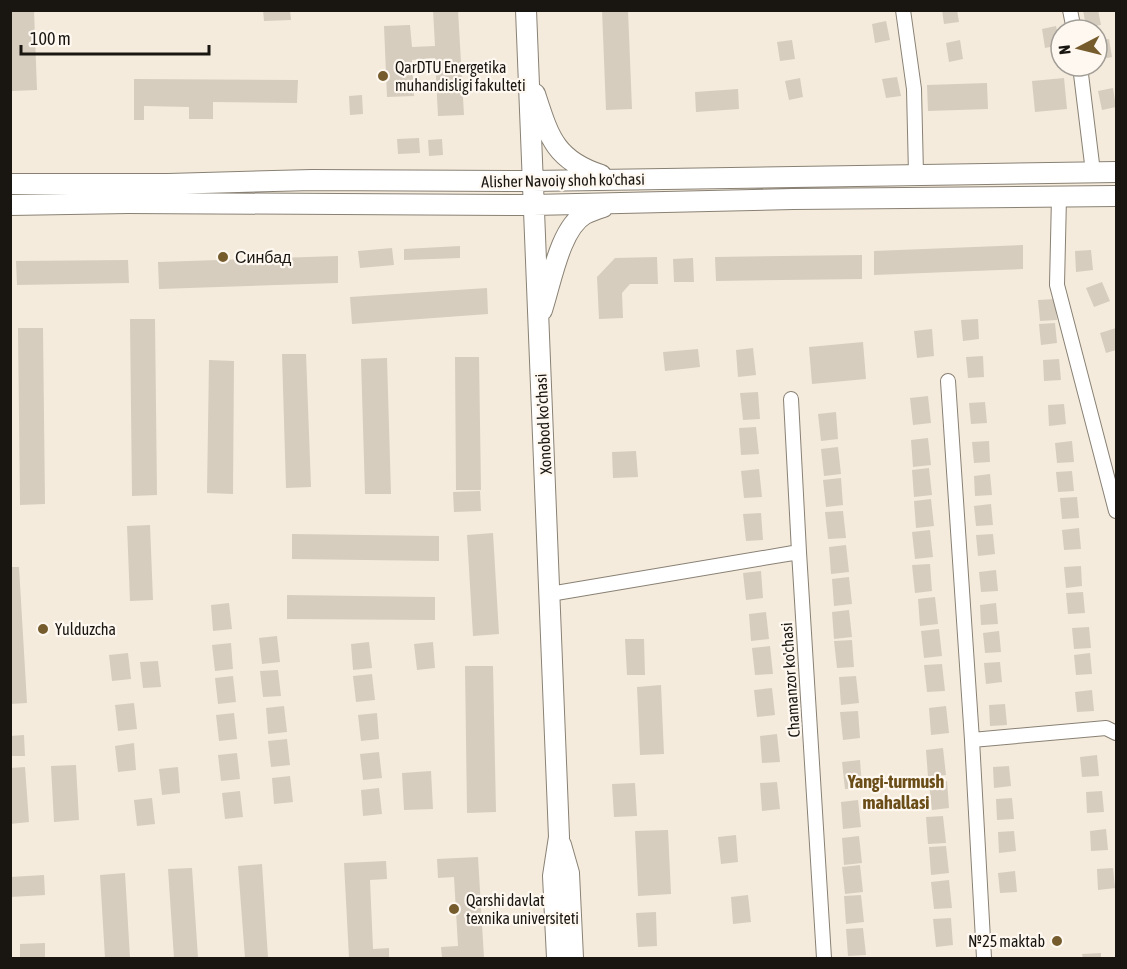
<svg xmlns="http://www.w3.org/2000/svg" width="1127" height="969" font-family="'Asap Condensed',sans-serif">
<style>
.building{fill:#d6cdbf}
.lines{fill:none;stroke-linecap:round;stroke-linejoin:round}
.street-casing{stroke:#898174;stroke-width:16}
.secondary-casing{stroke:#898174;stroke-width:22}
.street{stroke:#fff;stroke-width:14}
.secondary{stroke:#fff;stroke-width:20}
.poi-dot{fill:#765b2d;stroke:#fef8f0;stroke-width:2}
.labels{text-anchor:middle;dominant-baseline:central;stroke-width:4.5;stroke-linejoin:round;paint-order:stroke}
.poi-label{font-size:16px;fill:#191611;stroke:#fef8f0;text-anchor:start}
.street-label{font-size:16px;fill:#191611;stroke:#fef8f0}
.neighbourhood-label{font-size:18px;font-weight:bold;fill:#6b4d17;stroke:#fef8f0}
</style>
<rect width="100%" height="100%" fill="#f4ebdc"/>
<path class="building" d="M10,10H34L37,90L12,91Z
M263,10H290L291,20L264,21Z
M433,10H458L464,115L438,116L435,58L412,60L414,96L387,97L384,26L410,25L412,47L435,46Z
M602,10H628L632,109L606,110Z
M942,10H957L959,22L944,24Z
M1083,10H1098L1101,25L1086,27Z
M886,21L890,40L875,43L872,24Z
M1056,26L1060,45L1045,48L1042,29Z
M1109,39L1112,57L1098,60L1097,41Z
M792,40L795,59L780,61L777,42Z
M960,40L963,59L949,62L946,43Z
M897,77L901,96L886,98L882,79Z
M800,78L803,97L789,100L785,81Z
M1064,78L1067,109L1035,112L1032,81Z
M134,79L298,80L297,103L213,102V119H189V107L144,106V120H134Z
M987,83L988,109L928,111L927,85Z
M1113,88L1116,107L1102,110L1098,91Z
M738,89L739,109L696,112L695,92Z
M362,95L363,114L350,115L349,96Z
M419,138L420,153L398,154L397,139Z
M442,139L443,155L429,156L428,140Z
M1023,245V269L874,275V251Z
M460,246V258L404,260V249Z
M392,248L394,265L360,268L358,251Z
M1091,250L1093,270L1076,272L1075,251Z
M862,255V279L716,281L715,257Z
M338,256V283L159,289L158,262Z
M657,257L658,284H630L622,293L623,318L599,319L597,277L615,258Z
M693,258L694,282H674L673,259Z
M128,260L129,283L17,285L16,261Z
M1102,282L1110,301L1094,307L1086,288Z
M487,288L488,314L352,324L350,297Z
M1055,299L1057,320L1040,321L1038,300Z
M130,319H155L157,495L132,496Z
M978,319L979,339L963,341L961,320Z
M1055,323L1057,343L1041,345L1039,324Z
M18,328H43L45,504L20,505Z
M1116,328V350L1106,353L1100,333Z
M932,329L934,356L917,358L914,331Z
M863,342L866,379L812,384L809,347Z
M753,348L756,375L738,377L736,350Z
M698,349L700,367L665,371L663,352Z
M282,354H306L311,487L286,488Z
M983,356L984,377L968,378L966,357Z
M455,357H479L481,490H456Z
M387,358L391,494H365L361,359Z
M1059,359L1061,380L1044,381L1043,360Z
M209,360L234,361L233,494L207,493Z
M758,392L760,419L743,420L740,393Z
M928,396L931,423L913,425L910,398Z
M985,402L987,423L971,424L969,403Z
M1064,404L1066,424L1049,426L1048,405Z
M836,412L838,439L821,441L818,414Z
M756,427L759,454L741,455L739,428Z
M928,438L931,465L913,467L911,440Z
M989,441L990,462L974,463L972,442Z
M1072,441L1074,462L1057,463L1055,443Z
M838,447L841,474L824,476L821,449Z
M636,451L638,477L613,478L612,452Z
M929,468L932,495L914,497L912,470Z
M759,469L762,497L744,498L741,471Z
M1072,471L1074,491L1058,492L1056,472Z
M990,474L992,495L975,496L974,476Z
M841,478L843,505L826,507L823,480Z
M480,491L481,511L454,512L453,492Z
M1077,497L1079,518L1062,519L1060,498Z
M931,499L934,526L916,528L914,501Z
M991,504L993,525L976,526L974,506Z
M843,511L846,538L828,539L825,512Z
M761,513L763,540L746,541L743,514Z
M150,525L153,600L130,601L127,526Z
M1079,528L1081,549L1064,550L1062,530Z
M930,530L933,557L915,559L912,532Z
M493,533L499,634L473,636L467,535Z
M292,534L439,536V561L292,559Z
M993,534L995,554L978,556L976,535Z
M846,545L849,572L831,574L829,547Z
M930,564L932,591L915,593L912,565Z
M1081,566L1082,586L1066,588L1064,567Z
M10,567H19L27,703L10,704Z
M996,570L998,591L981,592L979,572Z
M761,571L763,598L746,600L743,573Z
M849,577L852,604L834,606L832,579Z
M1083,592L1085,613L1068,614L1066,593Z
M287,595L435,597V620L287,619Z
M935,597L938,624L920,626L918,599Z
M229,603L232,629L213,631L211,605Z
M996,603L998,624L981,625L980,605Z
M849,610L852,637L834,639L832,612Z
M766,612L769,639L751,641L749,614Z
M1089,627L1091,648L1074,649L1072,628Z
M939,629L942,656L924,658L921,631Z
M999,631L1001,652L985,653L983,633Z
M277,636L280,662L262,664L259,638Z
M625,639H644L645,675H627Z
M852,640L854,667L837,668L834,641Z
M369,642L372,668L353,670L351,644Z
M433,642L435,668L417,670L414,644Z
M231,643L233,669L215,671L212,645Z
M770,646L773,674L755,675L752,648Z
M128,653L131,679L112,681L109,655Z
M1090,653L1092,674L1076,675L1074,655Z
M158,661L161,687L143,688L140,662Z
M1000,662L1002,682L986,684L984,663Z
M942,664L945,691L927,692L924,665Z
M465,666H493L496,812L467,813Z
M278,670L281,696L263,697L260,671Z
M372,674L375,700L356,702L353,676Z
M233,676L236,702L218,704L215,678Z
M856,676L859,703L841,705L839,677Z
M661,685L664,754L640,755L637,687Z
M772,688L775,715L757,717L754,690Z
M1092,690L1094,711L1077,712L1075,692Z
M134,703L137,729L118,731L115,705Z
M1005,704L1007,725L990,726L989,705Z
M284,706L287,732L268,734L266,708Z
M946,706L949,733L931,735L929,708Z
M858,711L860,738L843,740L840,712Z
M234,713L237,739L219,741L216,715Z
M377,713L379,739L361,741L358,715Z
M777,734L780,762L762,763L760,736Z
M24,735L25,756H10V736Z
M287,739L290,765L271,767L268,741Z
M134,743L136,770L118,772L115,746Z
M943,748L946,775L928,777L926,750Z
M379,752L382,778L363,780L360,754Z
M237,753L240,779L221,781L218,755Z
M1097,755L1099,776L1082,777L1080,757Z
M860,760L862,788L845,789L842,762Z
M76,765L79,820L54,822L51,766Z
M1009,766L1011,786L994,788L993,767Z
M25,767L29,822L10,824V768Z
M178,767L180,793L162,795L159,769Z
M431,771L433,809L404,810L402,773Z
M290,776L293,802L274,804L272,778Z
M947,781L949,808L932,810L929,783Z
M777,782L780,809L762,811L760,783Z
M635,783L637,816L614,817L612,784Z
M379,788L382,814L363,816L361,790Z
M240,791L243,817L225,819L222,793Z
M1102,791L1104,812L1087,813L1086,792Z
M152,798L155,824L137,826L134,800Z
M1012,798L1014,819L997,820L996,799Z
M858,800L861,827L843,829L841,802Z
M943,816L946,843L928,844L926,817Z
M1106,829L1108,850L1091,851L1090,831Z
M668,830L671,894L638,896L635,831Z
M1014,831L1016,851L999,853L998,832Z
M736,835L738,862L721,864L718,837Z
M859,836L862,863L844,865L842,838Z
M946,846L949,873L931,875L929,847Z
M478,857L484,958H442L441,947L458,946L454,877L438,878L437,859Z
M386,861L387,879L370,880L373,949L389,948V958H349L344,863Z
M262,864L268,958H245L238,866Z
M860,865L863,892L845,894L842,867Z
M192,868L198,958H174L168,869Z
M1113,868L1115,888L1098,890L1097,869Z
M1015,871L1017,892L1000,893L998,873Z
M125,873L130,958H105L100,875Z
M44,875L45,895L10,897V877Z
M949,880L952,908L934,909L931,882Z
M748,895L751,922L733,924L731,897Z
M861,895L864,922L846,924L844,896Z
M656,912L657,946L638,947L636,913Z
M951,918L953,945L936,947L933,919Z
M863,928L866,955L848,956L846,929Z
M45,943V958H20V944Z
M1101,953V958H1083L1082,954Z"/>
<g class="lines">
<g class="street-casing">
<path id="street" d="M903,10L914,89L916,174
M1070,10L1074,30
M1080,66L1093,172
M1059,197L1057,285L1116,511
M948,381L972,740L984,958
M791,399L799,552L824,958
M550,594L799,552
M972,740L1106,728L1116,733"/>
</g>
<g class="secondary-casing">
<path id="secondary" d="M526,10L559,837L553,876L557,958
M535,94C549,137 555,160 601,175
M10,184H168L312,180L532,181L1116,172
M10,205L128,203L533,205L793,199L1116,196
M542,310C551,283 560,228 585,214C591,211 597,209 603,207
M561,845L569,873L573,958"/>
</g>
<use href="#street" class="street"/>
<use href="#secondary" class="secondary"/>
</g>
<g class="poi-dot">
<circle cx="383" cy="76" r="6"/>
<circle cx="223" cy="257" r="6"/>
<circle cx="43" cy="629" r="6"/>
<circle cx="454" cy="909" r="6"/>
<circle cx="1057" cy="941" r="6"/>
</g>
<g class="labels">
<g class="poi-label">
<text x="395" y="67">QarDTU Energetika<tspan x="395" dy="18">muhandisligi fakulteti</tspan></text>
<text x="235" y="257">Синбад</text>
<text x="55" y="629">Yulduzcha</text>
<text x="466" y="900">Qarshi davlat<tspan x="466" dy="18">texnika universiteti</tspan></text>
<text x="1045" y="941" text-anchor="end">№25 maktab</text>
</g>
<g class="street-label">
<text transform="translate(563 180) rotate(-1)">Alisher Navoiy shoh ko'chasi</text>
<text transform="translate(543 424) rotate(-93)">Xonobod ko'chasi</text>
<text transform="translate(790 680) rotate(-94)">Chamanzor ko'chasi</text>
</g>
<g class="neighbourhood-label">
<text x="896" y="781">Yangi-turmush<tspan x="896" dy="21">mahallasi</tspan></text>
</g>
</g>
<rect width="1127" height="969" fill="none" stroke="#191611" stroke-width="24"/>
<g transform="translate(1079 48) rotate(263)"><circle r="28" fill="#fef8f0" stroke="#a29e97" stroke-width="1.5"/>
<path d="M0-4.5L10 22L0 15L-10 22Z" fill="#765b2d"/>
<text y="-9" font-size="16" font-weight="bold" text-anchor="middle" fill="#191611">N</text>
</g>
<path d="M21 45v9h188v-9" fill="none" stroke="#191611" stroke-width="3"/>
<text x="30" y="45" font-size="18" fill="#191611" stroke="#fef8f0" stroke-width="4.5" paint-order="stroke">100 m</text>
</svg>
